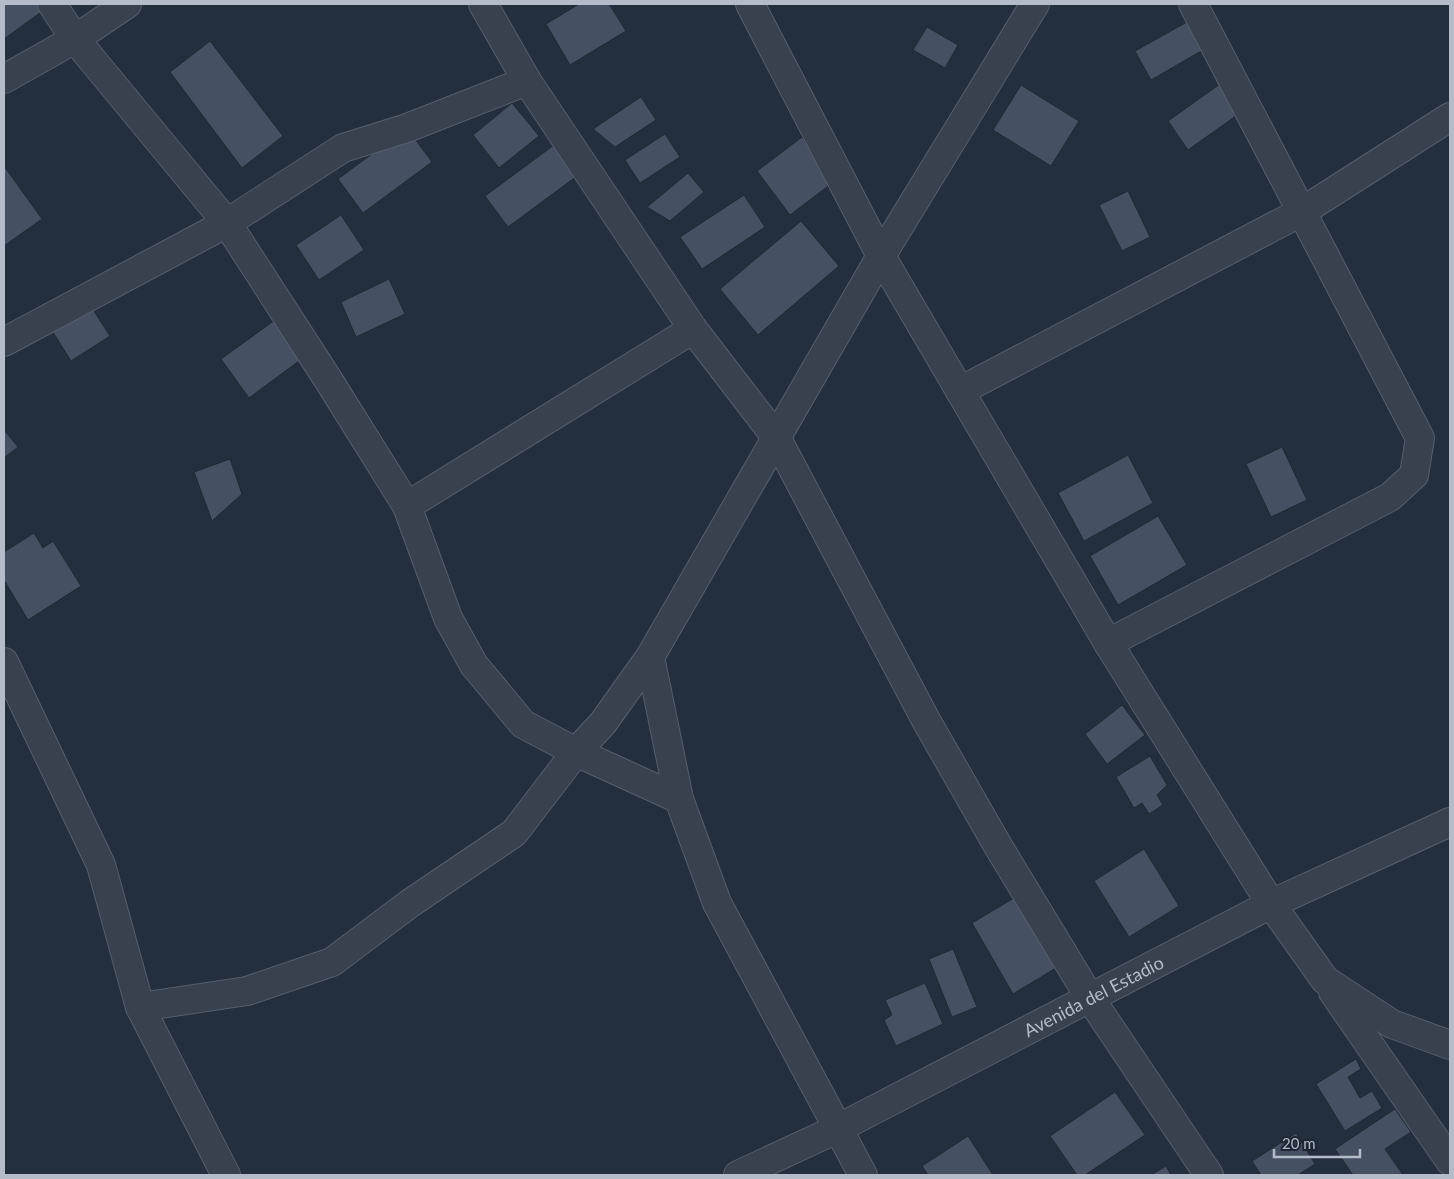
<svg xmlns="http://www.w3.org/2000/svg" width="1454" height="1179" font-family="Lato,sans-serif">
<style>
.building{fill:#455162;stroke:#1f2835}
.lines{fill:none;stroke-linecap:round;stroke-linejoin:round}
.minor-casing{stroke:#565f6c;stroke-width:30}
.minor{stroke:#38414e;stroke-width:28}
.labels{text-anchor:middle;dominant-baseline:central;stroke-width:4;stroke-linejoin:round;paint-order:stroke}
.street-label{font-size:18px;fill:#b4bcc9;stroke:#1d2633}
</style>
<rect width="100%" height="100%" fill="#242f3e"/>
<path class="building" d="M4,4H50L51,5L4,39Z
M579,4H609L626,31L570,65L546,24Z
M1187,22L1203,50L1151,80L1135,51Z
M927,27L958,45L945,68L913,50Z
M210,41L283,136L242,168L170,72Z
M1220,84L1240,113L1188,150L1168,121Z
M1021,85L1079,121L1051,166L993,130Z
M641,97L656,120L615,147L593,129Z
M512,103L539,136L499,168L473,135Z
M407,128L432,162L363,213L338,179Z
M665,134L680,157L640,183L625,160Z
M802,137L835,181L790,215L757,171Z
M554,145L577,176L508,227L485,196Z
M4,166L42,219L4,246Z
M688,173L704,192L670,221L647,207Z
M1128,191L1150,237L1122,251L1099,205Z
M744,195L765,227L702,269L680,237Z
M341,215L364,250L319,280L296,245Z
M801,221L839,266L758,335L720,289Z
M389,279L405,314L356,337L341,302Z
M90,305L110,336L71,361L51,329Z
M275,320L303,358L249,398L221,359Z
M4,430L18,447L4,458Z
M1282,447L1307,500L1271,517L1246,464Z
M1128,455L1153,503L1084,541L1058,493Z
M230,459L242,494L212,521L194,472Z
M1158,516L1187,565L1118,605L1090,556Z
M34,533L43,548L53,541L81,586L28,620L4,580V552Z
M1122,705L1145,735L1107,764L1085,734Z
M1150,756L1167,785L1157,795L1163,805L1149,814L1142,803L1134,808L1116,777Z
M1144,849L1179,906L1129,937L1094,881Z
M1014,898L1056,968L1013,994L972,923Z
M953,949L977,1007L952,1017L929,959Z
M925,983L943,1024L896,1046L884,1020L892,1015L885,1000Z
M1356,1059L1361,1069L1348,1077L1360,1098L1372,1091L1382,1108L1345,1131L1316,1084Z
M1115,1092L1145,1135L1085,1175H1077L1050,1136Z
M1395,1109L1411,1132L1385,1149L1403,1175H1353L1335,1149Z
M1296,1133L1315,1164L1298,1175H1261L1252,1161Z
M968,1136L993,1175H928L922,1166Z
M1166,1166L1171,1175H1151Z"/>
<g class="lines">
<g class="minor-casing">
<g id="minor">
<path d="M52,4L75,39L227,223L329,381L407,506L448,618L474,665L523,724L576,752L679,799"/>
<path d="M483,4L527,81L693,329L776,437L927,722L998,846L1090,998L1209,1175"/>
<path d="M750,4L881,256L960,391L1108,643L1271,904L1325,980L1392,1024L1450,1045"/>
<path d="M4,79L75,39L127,4"/>
<path d="M4,342L227,223L343,148L407,128L527,81"/>
<path d="M960,391L1303,211L1450,117"/>
<path d="M407,506L693,329"/>
<path d="M1108,643L1390,497L1414,475L1420,438L1193,4"/>
<path d="M650,657L679,799L717,903L863,1175"/>
<path d="M4,662L101,865L140,1007L226,1175"/>
<path d="M1333,992L1450,1161"/>
<path d="M140,1007L247,991L332,962L409,904L514,833L576,752L603,723L650,657L881,256L1035,4"/>
<path id="s1" d="M738,1175L837,1129L1271,904L1450,822"/>
</g>
</g>
<use href="#minor" class="minor"/>
</g>
<g class="labels">
<g class="street-label">
<text stroke="none"><textPath href="#s1" startOffset="398">Avenida del Estadio</textPath></text>
</g>
</g>
<rect width="1454" height="1179" fill="none" stroke="#b4bcc9" stroke-width="10"/>
<path d="M1274 1149v8h86v-8" fill="none" stroke="#b4bcc9" stroke-width="2.5"/>
<text x="1282" y="1149" font-size="15" fill="#b4bcc9" stroke="#1d2633" stroke-width="4" paint-order="stroke">20 m</text>
</svg>
